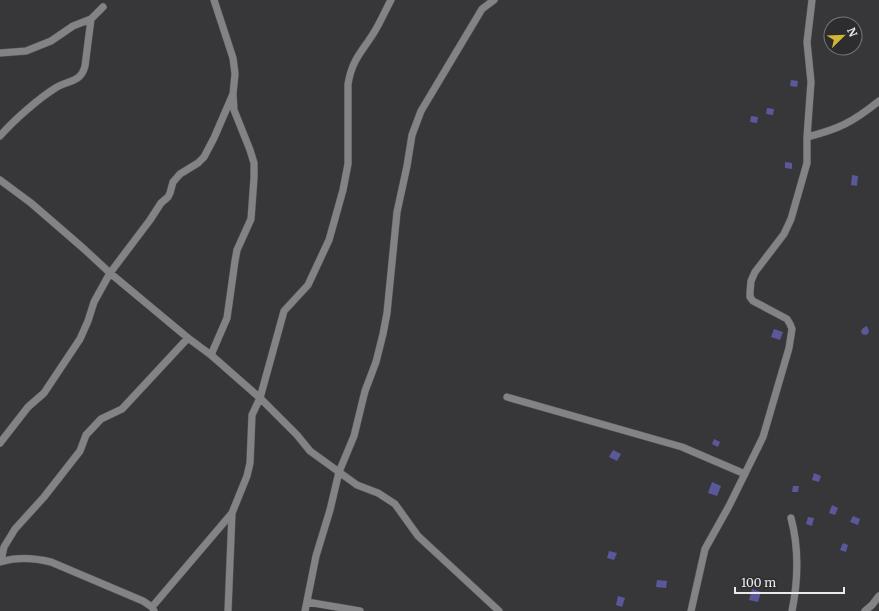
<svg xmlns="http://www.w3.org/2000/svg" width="879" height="611" font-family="Merriweather,serif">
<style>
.building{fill:#5a589a}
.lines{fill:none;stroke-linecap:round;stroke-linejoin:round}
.minor-casing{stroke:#535355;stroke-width:8}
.minor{stroke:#838386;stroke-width:7}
</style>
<rect width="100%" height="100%" fill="#373739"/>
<path class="building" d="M791,80L798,81L797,87L790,86Z
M767,108L774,109L773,115L766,114Z
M751,116L758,117L757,123L750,122Z
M785,162L792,163V169L785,168Z
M852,175L858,176L857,186L851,185Z
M867,326L869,331L868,334L865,335L862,334L861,331L863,328Z
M774,329L783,332L780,340L771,337Z
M714,439L720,442L718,447L712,444Z
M613,450L621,454L617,461L609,457Z
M814,473L821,476L819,482L812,480Z
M712,482L721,486L717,496L708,493Z
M793,486H799L798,492H792Z
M832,505L838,508L835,515L829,513Z
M853,516L860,519L858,525L850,522Z
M808,517L814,518L812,526L806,524Z
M843,543L848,545L846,552L840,550Z
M609,551L617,553L614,560L607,558Z
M657,580L667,581L666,588L656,587Z
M752,589L761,592L758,602L749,600Z
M618,596L625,598L622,607L616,605Z"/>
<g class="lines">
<g class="minor-casing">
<path id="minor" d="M0,53L26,51L51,41L73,26L91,19L103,7
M0,136C14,120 39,98 57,87C70,80 81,82 85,66L91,19
M807,137C839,129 853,122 879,101
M0,180L31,203L83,248L110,273L188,338L211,355L260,398L297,435L310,451L357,485L378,493L395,504L418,536L499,611
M211,355L227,318L235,261L237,250L251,219L254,178V163L250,150L234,110L233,94L235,74L233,58L214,0
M507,397L682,447L745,474
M0,443L28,407L44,393L80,339L88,321L94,302L110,273L150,220L161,203L168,197L170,193L173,182L180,174L198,163L204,157L214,138L233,94
M791,518C799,548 798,581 792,611
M1,561L4,547L15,529L44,497L80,451L86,435L101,419L122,409L188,338
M0,562C16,557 35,558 51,562L143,601L152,607L154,611
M307,602L360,611
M152,607L232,513
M228,611L232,513L247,476L250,463L252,415L260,398L284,311L308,285L329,240L343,190L348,164V84C352,60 361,53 373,34C380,23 385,11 391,0
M305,611L316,556L330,510L339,472L354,436L365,391L376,362L383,334L387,313L397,212L407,166L412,135L421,111L482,9L494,0
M691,611L705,549L729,506L763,437L789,348L792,329L790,324L787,319L753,301L750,297V292L751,281L755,272L784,234L791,219L807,163V137L811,82L807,42L812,0
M865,611L872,605L879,596"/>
</g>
<use href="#minor" class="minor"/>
</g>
<g transform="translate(843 36) rotate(67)"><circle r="19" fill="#2d2d2f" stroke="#78787a"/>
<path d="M0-3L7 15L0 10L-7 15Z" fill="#d4b635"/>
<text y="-6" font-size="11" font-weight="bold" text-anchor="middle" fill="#e9e9ea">N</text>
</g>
<path d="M735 587v6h109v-6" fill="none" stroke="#e9e9ea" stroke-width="2"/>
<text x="741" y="587" font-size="12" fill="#e9e9ea" stroke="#2d2d2f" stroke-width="3" paint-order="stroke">100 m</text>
</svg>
